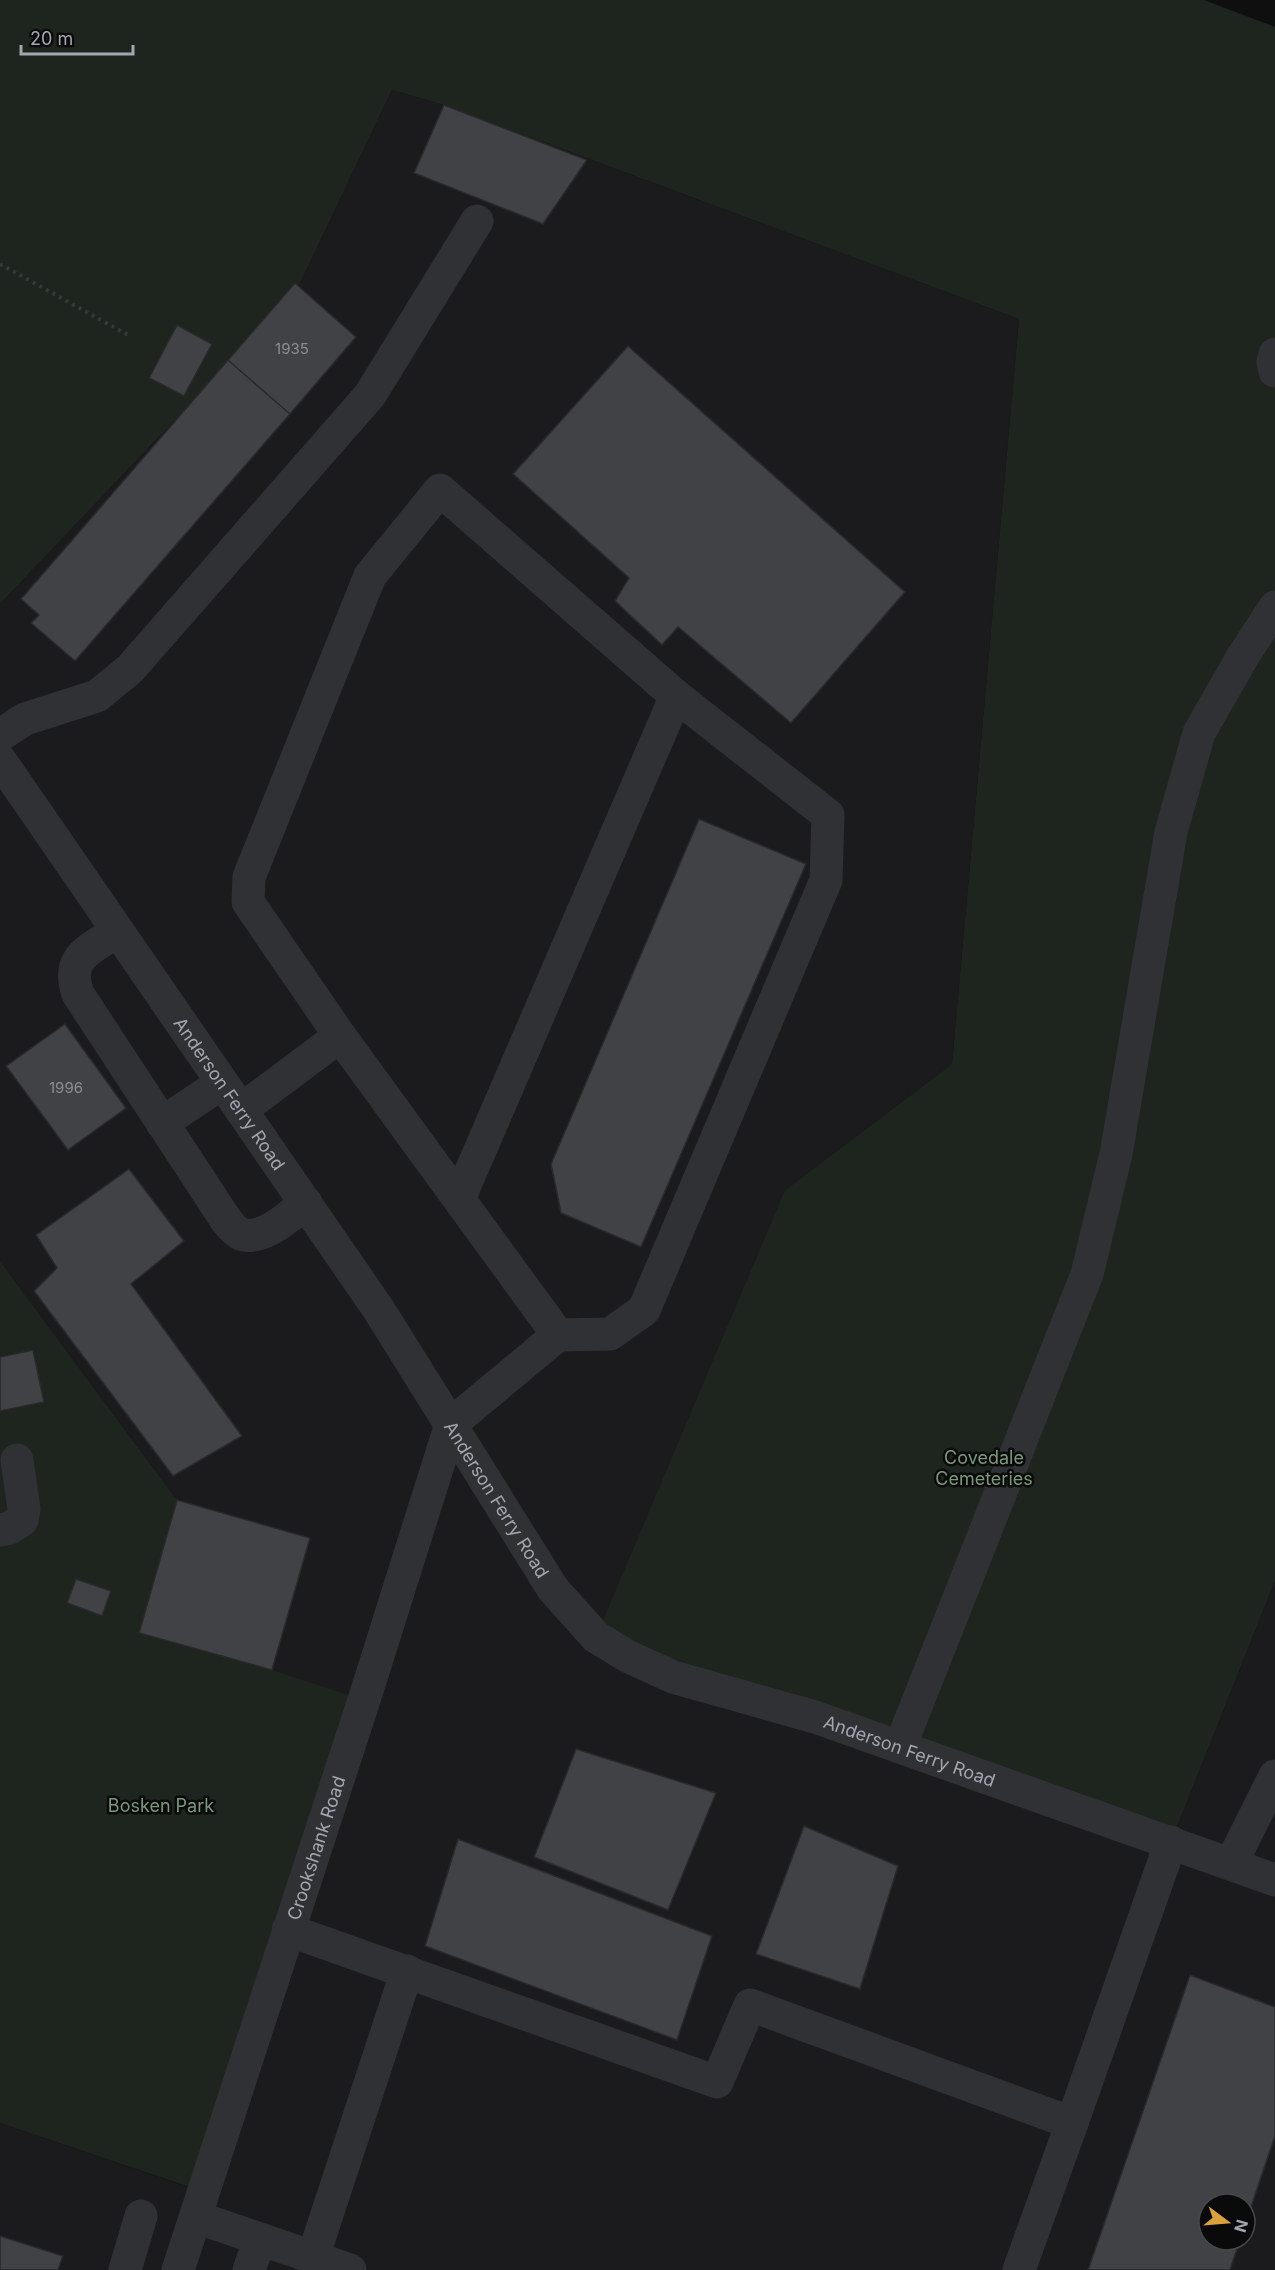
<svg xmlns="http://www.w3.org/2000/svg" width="1275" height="2270" font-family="Inter,sans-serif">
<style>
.built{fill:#1b1b1d;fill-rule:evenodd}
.green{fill:#1e241e}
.building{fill:#414245;stroke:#29292c;stroke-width:1.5}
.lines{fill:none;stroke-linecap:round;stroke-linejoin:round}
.path{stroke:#37383b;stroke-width:4;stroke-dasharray:3 4.5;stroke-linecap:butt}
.minor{stroke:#303135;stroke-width:33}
.labels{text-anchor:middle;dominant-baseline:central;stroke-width:5;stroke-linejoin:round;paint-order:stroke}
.number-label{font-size:15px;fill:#8a8d94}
.street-label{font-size:18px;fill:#a2a6af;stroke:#0a0a0b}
.park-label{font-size:18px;fill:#7a997b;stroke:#0a0a0b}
</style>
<rect width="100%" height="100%" fill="#0f0f10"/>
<path class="built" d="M392,90L444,105L1019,319L952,1064L785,1190L1171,1842L1275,1581V2270H0V2123L203,2192L272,1670L139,1633L177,1500L0,1261V604L295,294ZM1209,2204H1245V2240H1209Z"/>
<path class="green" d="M0,0H1204L1275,27V1581L1171,1842L596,1637L785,1190L952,1064L1019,319L444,105L392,90L295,294L0,604Z
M0,1261L177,1500L140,1633L272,1670L364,1700L204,2192L0,2123Z"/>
<path class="building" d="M444,105L587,160L543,224L414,173Z
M295,283L356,337L290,414L228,360Z
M177,325L212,344L184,396L149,378Z
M628,346L905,592L791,723L678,627L662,645L615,601L629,578L513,474Z
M228,360L290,414L75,661L31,623L39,615L21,599Z
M699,819L806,864L641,1247L561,1213L551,1164Z
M65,1024L126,1108L68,1150L6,1066Z
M129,1169L184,1241L131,1284L242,1436L173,1476L34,1291L57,1268L36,1235Z
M33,1350L44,1402L0,1411V1357Z
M177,1500L310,1538L272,1670L139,1633Z
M76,1579L111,1591L102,1616L67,1603Z
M576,1749L716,1793L668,1910L534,1857Z
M804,1826L898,1866L860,1989L756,1954Z
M458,1839L712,1936L677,2040L425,1946Z
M1190,1975L1275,2007V2136L1245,2225V2204H1209V2240H1240L1230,2270H1088Z
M0,2236L63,2256L58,2270H0Z"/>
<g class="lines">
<path class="path" d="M0,264L128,335"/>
<g class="minor">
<path d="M1275,354L1273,362L1275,371"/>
<path d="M440,490L676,696L828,815L826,880L644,1310L610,1334L558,1335L340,1036L248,902L249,877L370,576Z"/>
<path d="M0,735L25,719L97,696L130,669L370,395L477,221"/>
<path id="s1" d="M0,760L379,1310L553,1589L596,1637L627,1656L673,1677L815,1717L1275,1880"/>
<path d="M118,931C90,950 65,956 78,994L226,1220C231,1226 236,1233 244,1235C266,1239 290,1215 306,1203"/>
<path d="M241,1110L340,1036"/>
<path d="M162,1123L222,1083"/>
<path d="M459,1199L676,696"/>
<path d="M451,1424L558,1335"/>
<path d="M0,1530L10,1528L22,1520L24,1509L17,1460"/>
<path d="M900,1747L1087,1274L1116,1154L1171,832L1199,733L1243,656L1275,607"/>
<path d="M1231,1864L1275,1776"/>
<path d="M288,1930L717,2082L750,2005L1072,2123L1171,1842"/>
<path d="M196,2217L350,2270"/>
<path d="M313,2257L407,1971"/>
<path d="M125,2270L141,2216"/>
<path id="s2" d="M178,2270L364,1700L451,1424"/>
<path d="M249,2270L260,2239"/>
<path d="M1019,2270L1072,2123"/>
</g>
</g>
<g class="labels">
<g class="number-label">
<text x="292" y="348">1935</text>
<text x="66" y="1087">1996</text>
</g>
<g class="street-label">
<text stroke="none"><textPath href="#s1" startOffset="405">Anderson Ferry Road</textPath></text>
<text stroke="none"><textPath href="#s1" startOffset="891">Anderson Ferry Road</textPath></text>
<text stroke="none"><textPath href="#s1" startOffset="1396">Anderson Ferry Road</textPath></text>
<text stroke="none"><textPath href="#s2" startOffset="444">Crookshank Road</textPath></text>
</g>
<g class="park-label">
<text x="984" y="1457">Covedale<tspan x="984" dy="21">Cemeteries</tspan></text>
<text x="161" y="1805">Bosken Park</text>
</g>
</g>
<g transform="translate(1227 2222) rotate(106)"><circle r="28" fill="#0a0a0b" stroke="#47484d" stroke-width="1.5"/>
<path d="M0-4.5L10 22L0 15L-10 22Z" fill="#dba23c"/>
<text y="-9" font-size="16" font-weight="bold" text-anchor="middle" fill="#a2a6af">N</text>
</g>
<path d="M21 45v9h112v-9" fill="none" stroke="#a2a6af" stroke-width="3"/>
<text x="30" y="45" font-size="18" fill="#a2a6af" stroke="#0a0a0b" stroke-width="4.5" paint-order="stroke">20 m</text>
</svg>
